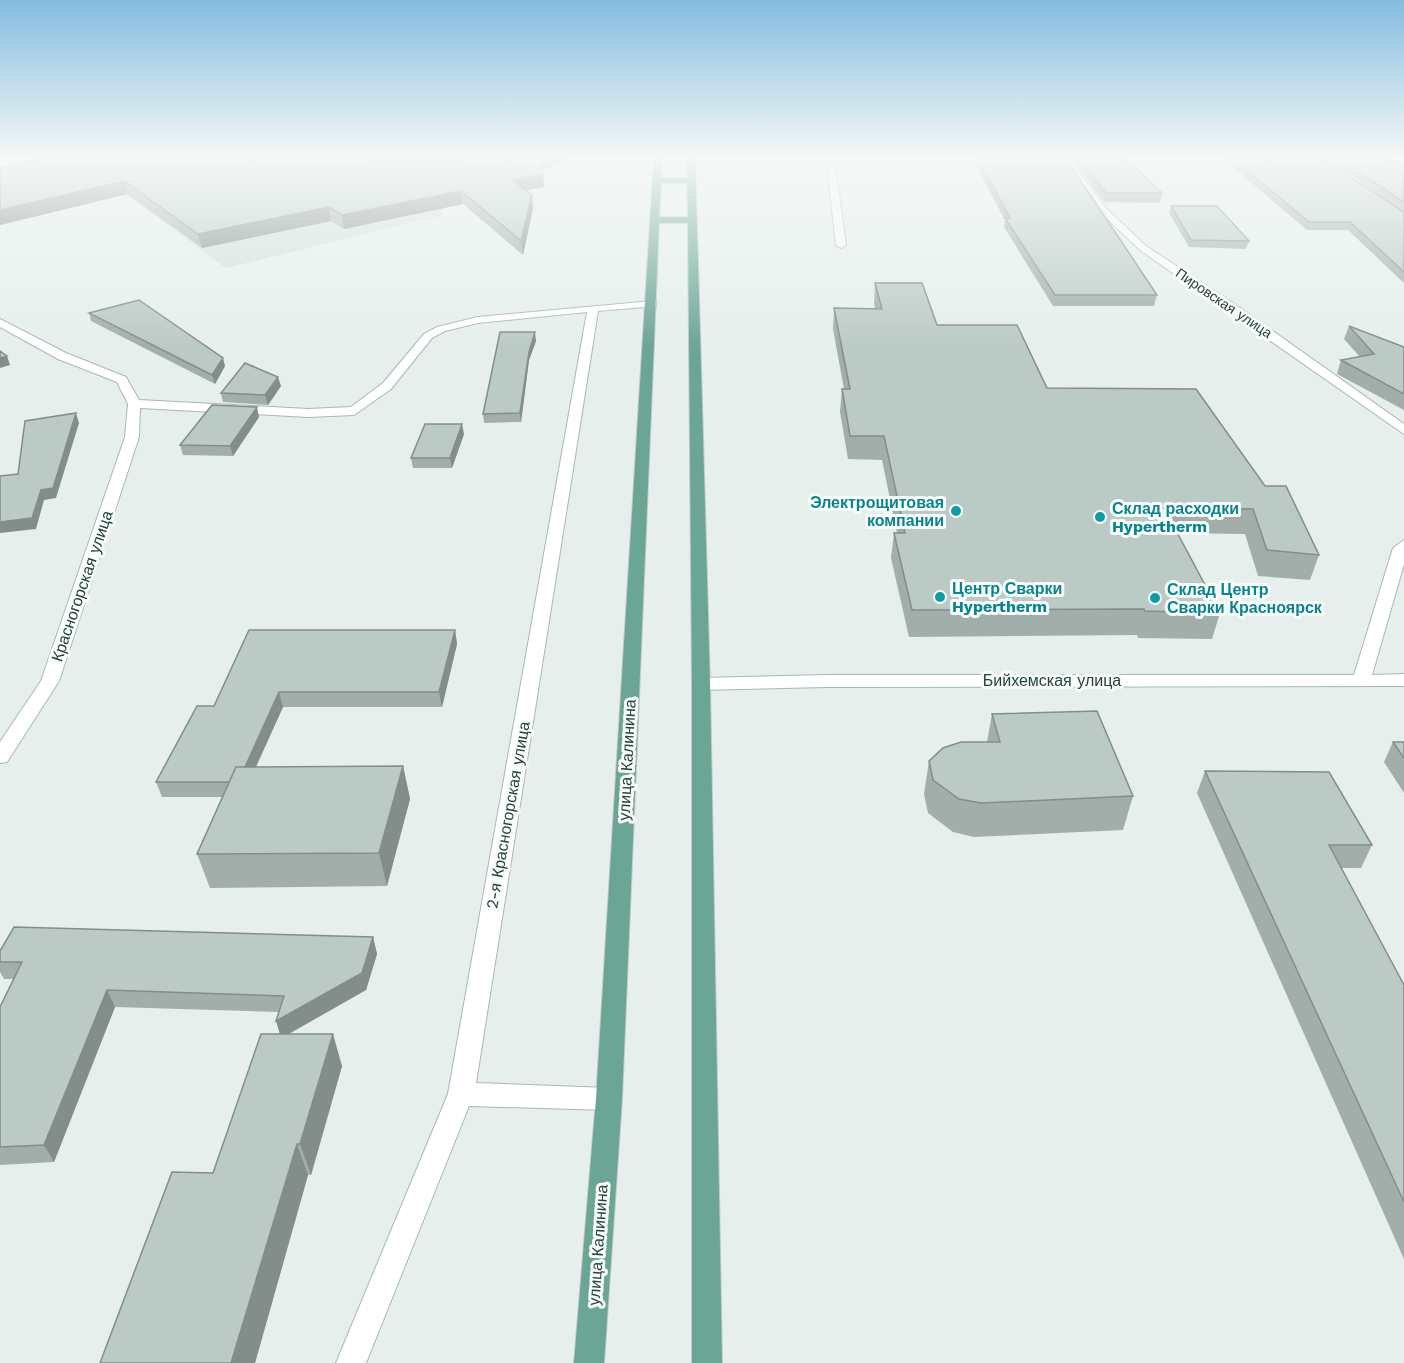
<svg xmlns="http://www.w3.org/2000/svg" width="1404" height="1363" font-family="'Work Sans',sans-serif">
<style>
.built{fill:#d4dfda}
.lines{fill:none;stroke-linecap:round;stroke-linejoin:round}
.minor-casing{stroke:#a8b8b2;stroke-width:2}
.major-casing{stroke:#c2cac8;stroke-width:2}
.minor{fill:#fff;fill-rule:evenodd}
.major{fill:#6aa596;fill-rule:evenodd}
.wall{fill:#a1aea9}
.shaded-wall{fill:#838d89}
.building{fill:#bbcac4;stroke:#838d89;stroke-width:1.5}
.culture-dot{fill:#0f9aa8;stroke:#f7fbf9;stroke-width:2}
.labels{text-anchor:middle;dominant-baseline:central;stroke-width:6;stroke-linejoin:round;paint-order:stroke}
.far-street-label{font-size:14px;fill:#24423a;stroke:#f7fbf9}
.culture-label{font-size:16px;font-weight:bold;fill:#0d838f;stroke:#f7fbf9;text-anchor:start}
.street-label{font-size:16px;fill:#24423a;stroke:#f7fbf9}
</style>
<rect width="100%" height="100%" fill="#e6efeb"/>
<path class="built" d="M96,157H467L440,216L226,268L97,174Z"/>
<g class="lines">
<g class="minor-casing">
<path id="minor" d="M826,157H834L846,245L841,248L836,245Z
M1058,157H1066L1106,208L1146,246L1236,305L1404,424V434L1140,250L1100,212Z
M652,301L656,302V306L598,311L476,1083L609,1088L618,1091L622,1099L618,1107L609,1110L469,1106L366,1363H336L448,1094L587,312L478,323L445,331L432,338L391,389L354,415L308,417L140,408L139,437L59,681L7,762L0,763V742L41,681L125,437L128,404L117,382L58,359L0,327V319L66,353L126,377L139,400L308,409L351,407L383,383L424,334L437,327L478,317Z
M1404,540V564L1372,675L1404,674V686L827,687L701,690L692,684L701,678L827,675H1354L1393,548Z"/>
</g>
<g class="major-casing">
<path id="major" d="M654,157H662L661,178H687V157H695L710,684L722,1363H692V684L688,223H659L622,1099L604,1363H574L596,1099ZM661,183H687L688,217H659Z"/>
</g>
<use href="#minor" class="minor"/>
<use href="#major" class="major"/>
</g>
<path class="wall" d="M45,157H381L379,160L501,159L502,157H573L542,171L544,187L526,190L533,208L523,255L463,204L344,229L331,221L202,248L127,194L0,225V168Z
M971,157H1065L1157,295L1154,306H1053L1004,227L1005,220Z
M1069,157H1124L1162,193L1160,203L1104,202Z
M1221,157H1320L1404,212V283L1348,230H1307Z
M1324,157H1387L1404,167V211Z
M1171,206L1249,241L1246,249L1189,247L1169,213Z
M875,283L937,325L1047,388L1265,486L1319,555L1310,580L1258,576L1245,534L1177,533L1220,613L1212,639L1138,638L1137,635L909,637L891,558L894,533H897L882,460L848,459L840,412L842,389H844L833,329L834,308L875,309L874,303Z
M89,313L225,366L215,384L91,321Z
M1349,326L1404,347V410L1337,374L1341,360L1360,357L1344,339Z
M536,341L529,360L521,422L484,423L483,414Z
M281,386L268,405L223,402L221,393Z
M259,417L233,456L183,455L180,445Z
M464,434L452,468H413L411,458Z
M455,630L457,644L442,707H283L256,767L403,766L410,799L387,886L210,888L197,854L222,797H162L156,782L214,706Z
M992,714L1133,796L1123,830L974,837L953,832L928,813L924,794L929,761L987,742Z
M1393,742H1404V793L1384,762Z
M1205,771L1372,845L1361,868H1341L1404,985V1259L1197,793Z
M373,937L377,954L366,990L289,1034L342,1066L311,1175H308L255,1363H100L213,1173L280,1034L279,1012L115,1007L54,1162L0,1165V1007L14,979H4L0,972V951Z"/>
<path class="shaded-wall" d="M371,157H381L371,172L369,160Z
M544,157H573L540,171L539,159Z
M543,174L544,187L513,193L512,180Z
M124,181L127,194L0,225V210Z
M461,191L463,204L344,229L342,215Z
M532,195L533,208L523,255L521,241Z
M329,207L331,221L202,248L198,234Z
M535,332L536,341L529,360L521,422L520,413L529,352Z
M7,356L10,365L0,368V358Z
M223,358L225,366L215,384L212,375Z
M278,377L281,386L268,405L265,395Z
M257,407L259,417L233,456L230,446Z
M76,413L79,423L56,498L44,500L36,529L0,533V522L41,490Z
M462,424L464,434L452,468L450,458Z
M455,630L457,644L442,707L439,692Z
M279,692L283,707L242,797L238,782Z
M403,766L410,799L387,886L379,853Z
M373,937L377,954L366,990L281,1038L276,1021Z
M107,990L115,1007L54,1162L44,1145Z
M333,1034L342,1066L311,1175L300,1144Z
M297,1144L308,1175L255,1363H231Z"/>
<path class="building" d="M45,157H371L369,160L501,159L502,157H544L539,159L543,174L512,180L532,195L521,241L461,191L342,215L329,207L198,234L124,181L0,210V168Z
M977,157H1065L1157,295H1055L1005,218H1010Z
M1077,157H1124L1162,193H1106Z
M1231,157H1320L1404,212V272L1350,222H1309Z
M1336,157H1387L1404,167V202Z
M1171,206H1217L1249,241L1191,240Z
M875,283H922L937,325H1017L1047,388L1196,389L1265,486H1286L1319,555L1267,550L1253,509L1164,508L1220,613L1145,611L1144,609L912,610L894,533H905L884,436H850L842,389H850L834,308L882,309Z
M139,300L223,358L212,375L89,313Z
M1349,326L1404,347V394L1341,360L1374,354Z
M500,332H535L529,352L520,413L483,414Z
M0,351L7,356L0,358Z
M245,363L278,377L265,395L221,393Z
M212,405L257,407L230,446L180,445Z
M76,413L53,488L41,490L32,518L0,522V476L18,474L25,421Z
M425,424H462L450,458H411Z
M249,630H455L439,692H279L245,767H236L229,782H156L197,706H214Z
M1097,711L1133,796L981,803L959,799L933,780L929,761L943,748L961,742H1000L992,714Z
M1393,742H1404V758Z
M403,766L379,853L197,854L236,767Z
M1205,771L1329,772L1372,845H1329L1404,985V1202Z
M14,927L373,937L362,973L276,1021L284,996L107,990L44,1145L0,1147V1007L22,962H0V951Z
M261,1034H333L300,1144H297L231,1363H100L172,1172L213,1173Z"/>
<linearGradient id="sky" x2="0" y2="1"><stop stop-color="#84bce0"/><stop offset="0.45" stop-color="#f4f8f6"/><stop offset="1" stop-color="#f4f8f6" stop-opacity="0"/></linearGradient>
<rect width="1404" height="348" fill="url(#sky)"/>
<g class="culture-dot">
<circle cx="956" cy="511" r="6"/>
<circle cx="1100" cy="517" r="6"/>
<circle cx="940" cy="597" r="6"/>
<circle cx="1155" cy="598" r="6"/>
</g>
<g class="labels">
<g class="far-street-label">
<text transform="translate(1224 303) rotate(34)">Пировская улица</text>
</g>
<g class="culture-label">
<text x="944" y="502" text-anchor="end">Электрощитовая<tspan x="944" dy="18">компании</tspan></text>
<text x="1112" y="508">Склад расходки<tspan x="1112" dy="18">Hypertherm</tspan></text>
<text x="952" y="588">Центр Сварки<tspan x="952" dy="18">Hypertherm</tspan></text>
<text x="1167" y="589">Склад Центр<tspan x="1167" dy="18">Сварки Красноярск</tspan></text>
</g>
<g class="street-label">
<text transform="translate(82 586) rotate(-71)">Красногорская улица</text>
<text x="1052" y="680">Бийхемская улица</text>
<text transform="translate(627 760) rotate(-87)">улица Калинина</text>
<text transform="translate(508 815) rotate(-80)">2-я Красногорская улица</text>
<text transform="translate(598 1245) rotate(-86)">улица Калинина</text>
</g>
</g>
</svg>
